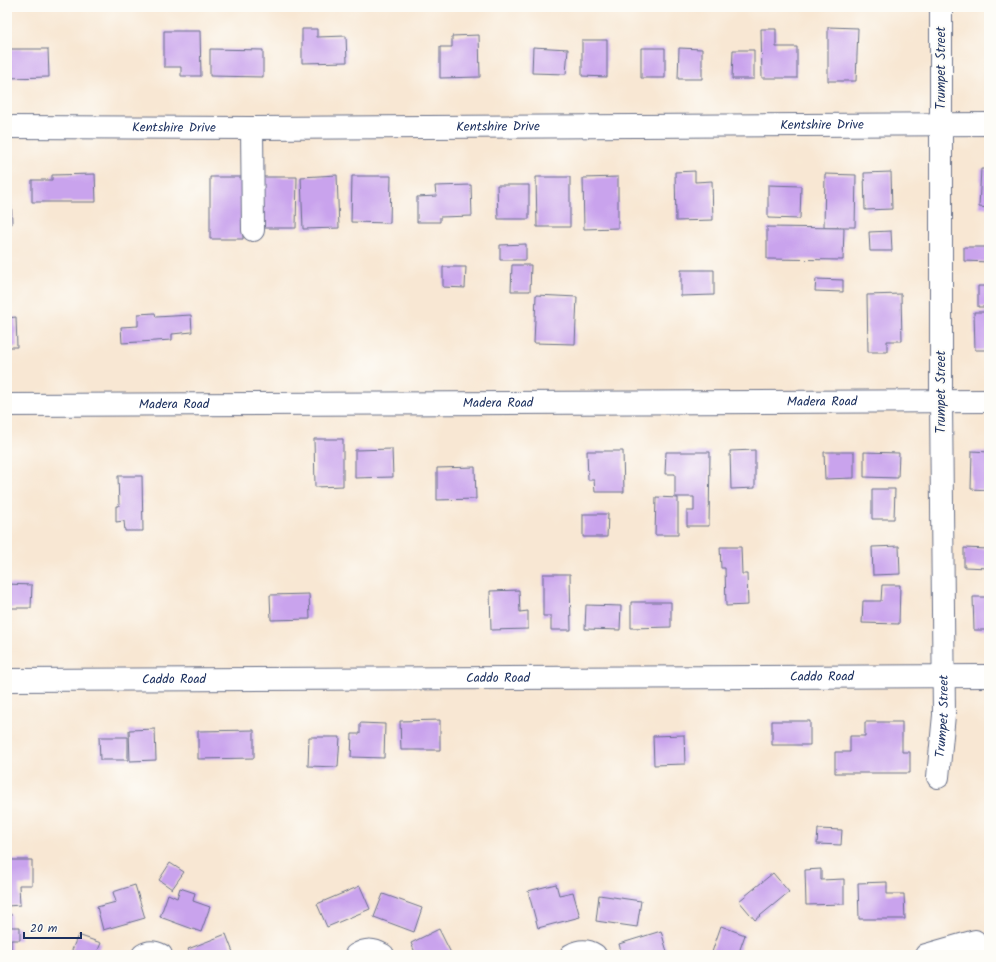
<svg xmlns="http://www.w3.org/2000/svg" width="996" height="962" font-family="Kalam,sans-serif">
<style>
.building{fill:#c9a3ed}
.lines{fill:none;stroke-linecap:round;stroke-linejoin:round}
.minor-casing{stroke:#686f87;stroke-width:24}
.minor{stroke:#fff;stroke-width:22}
.labels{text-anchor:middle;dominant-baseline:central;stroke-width:4;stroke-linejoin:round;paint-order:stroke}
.street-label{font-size:13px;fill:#1b2f5e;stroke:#fdfcf7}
</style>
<rect width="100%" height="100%" fill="#fdfcf7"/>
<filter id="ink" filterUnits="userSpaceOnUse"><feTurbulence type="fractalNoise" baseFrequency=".025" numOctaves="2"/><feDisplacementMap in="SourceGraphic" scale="8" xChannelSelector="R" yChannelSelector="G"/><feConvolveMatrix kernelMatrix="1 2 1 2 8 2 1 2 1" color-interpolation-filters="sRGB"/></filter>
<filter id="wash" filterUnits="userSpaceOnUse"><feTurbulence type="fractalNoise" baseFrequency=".012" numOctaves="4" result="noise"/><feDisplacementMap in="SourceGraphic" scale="16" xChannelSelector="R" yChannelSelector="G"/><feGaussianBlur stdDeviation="0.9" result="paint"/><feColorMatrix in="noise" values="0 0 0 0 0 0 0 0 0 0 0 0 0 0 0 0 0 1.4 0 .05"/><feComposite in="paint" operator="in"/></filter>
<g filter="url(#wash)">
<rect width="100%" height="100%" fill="#f8e7d3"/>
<g id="blocks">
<path class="building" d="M828,27L858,28L856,81H828Z
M302,29H317V37L346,36L347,62L302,63Z
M761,29H776V47H797V78H762Z
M164,31H200L201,76H181V67H164Z
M479,35L480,77L440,78V47H452V36Z
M582,40H607V77L582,76Z
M533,47L568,49L566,74L532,73Z
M641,48H665V78H641Z
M679,48L702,49V79H678Z
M7,49H48L49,77L7,78Z
M210,49L263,50V77L210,76Z
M733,50H754V79H732Z
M981,169H989V208L979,207Z
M695,171V182L712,181L713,220L676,221L675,172Z
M891,172L892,209L865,210L864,173Z
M95,174L96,202H32V180H52V175Z
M825,174L856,175L855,227H824Z
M337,175L339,228L303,229L301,177Z
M352,176H391L390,223L351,222Z
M210,177H242L243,239H210Z
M263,177H297L296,228H262Z
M536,177H570V227H537Z
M618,177V228L584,229L583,178Z
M471,185L472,216L440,217V222H417V197L436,196L435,186Z
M497,185H529V219H498Z
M768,185L801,186L800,219L768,218Z
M11,186L12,224H7V187Z
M767,227L844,228L843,260L767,259Z
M891,231L892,251H870L869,232Z
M526,244V260H500V245Z
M964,247H989V262L964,261Z
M512,265H531L530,291H511Z
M443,267H466L465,288L443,287Z
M681,270H714V295L681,296Z
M816,279L843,280V292L815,291Z
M7,285H9L8,305H7Z
M978,286H989V307H978Z
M901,294L902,341H887V352H868L867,295Z
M536,295L577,297L575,344L534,343Z
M974,312H989V350H975Z
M155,313L156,317L191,315L192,332L172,334V340L122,343L121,327L138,326V314Z
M16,317L17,347H7V318Z
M314,439H343V486L315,487Z
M392,449L393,477L355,478V450Z
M755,450V488L731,489L730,451Z
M587,451H623L624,492H595L594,480H588Z
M972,451L989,452V490L971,489Z
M666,452H710L709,526H687V511H694V497H675V474H665Z
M824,452H854V478L825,479Z
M864,452L899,453L898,478L864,477Z
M475,467L476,499L437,500V468Z
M118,476H142L143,531H125L124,521L116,522V506H119Z
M872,489H895L894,519H872Z
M656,497L678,498V535H655Z
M583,514H608L607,537H583Z
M899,546L900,574L873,575L872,547Z
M720,547H741L742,574H747L748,605L726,606L725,568H721Z
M964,548L989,549V568L964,567Z
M543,574H570L571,630H551V616H543Z
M7,584L32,585L31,608H7Z
M882,585H900L899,624L862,623L863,601H881Z
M519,590L520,612L528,611V629L491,630L490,591Z
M309,594L310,619L271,620L270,595Z
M973,597H989V630H974Z
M631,602H671V627L631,628Z
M586,605L621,606L620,630L585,629Z
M440,720V750H401L400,721Z
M772,721H810V745H772Z
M865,722H902V752H910V773H835V752H850V736H865Z
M360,723L385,724L384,758L351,757L352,734H360Z
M155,729L156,760L130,761L129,730Z
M254,730V758L198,759V731Z
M684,735L685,764L654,765L653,736Z
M99,737H128V760H100Z
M309,737H340L338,767L308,766Z
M818,829L842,830L841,845L817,844Z
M7,860H32V885H19L20,905L7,906Z
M170,863L184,872L172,889L159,880Z
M821,869V880L844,879V904L806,905L805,870Z
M773,873L789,892L755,920L739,901Z
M887,882V894H904L905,919H859L858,883Z
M556,884L559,895L573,892L580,917L538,928L528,891Z
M135,885L145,918L103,930L97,907L116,902L113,892Z
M360,886L370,909L327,927L317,904Z
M180,888L195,893L193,901L210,907L201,932L160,917L168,894L177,898Z
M383,894L422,908L414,932L374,917Z
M599,895L641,901L637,927L596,921Z
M7,914H11V927H20V940H11V954H7Z
M721,926L745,935L738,955H711Z
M439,929L452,955H416L411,943Z
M661,931L668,955H622L619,944Z
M226,934L234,955H191L188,949Z
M78,935L101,943L96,955H70Z"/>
</g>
</g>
<g filter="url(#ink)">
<use href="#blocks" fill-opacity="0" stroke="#686f87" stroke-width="1"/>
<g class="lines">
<g class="minor-casing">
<g id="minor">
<path id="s1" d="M7,127L252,128L989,124"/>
<path d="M252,128L253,230"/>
<path id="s2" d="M7,405L989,401"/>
<path id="s3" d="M7,680L989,676"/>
<path id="s4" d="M938,777L944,715L941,401V7"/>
<path d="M143,955C149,951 155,952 161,955"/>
<path d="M356,955C366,949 373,949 383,955"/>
<path d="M571,955C580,950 587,950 595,955"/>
<path d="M926,955L975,941L984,955"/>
</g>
</g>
<use href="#minor" class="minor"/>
</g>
</g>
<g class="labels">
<g class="street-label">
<text transform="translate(941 68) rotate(-90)">Trumpet Street</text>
<text stroke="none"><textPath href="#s1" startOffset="815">Kentshire Drive</textPath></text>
<text stroke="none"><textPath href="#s1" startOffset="491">Kentshire Drive</textPath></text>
<text stroke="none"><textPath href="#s1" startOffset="167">Kentshire Drive</textPath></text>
<text transform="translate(941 392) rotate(-90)">Trumpet Street</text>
<text stroke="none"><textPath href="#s2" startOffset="815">Madera Road</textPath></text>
<text stroke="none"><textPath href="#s2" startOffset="491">Madera Road</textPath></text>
<text stroke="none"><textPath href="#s2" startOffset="167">Madera Road</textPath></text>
<text stroke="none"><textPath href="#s3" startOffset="815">Caddo Road</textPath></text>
<text stroke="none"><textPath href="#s3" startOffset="491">Caddo Road</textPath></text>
<text stroke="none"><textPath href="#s3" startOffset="167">Caddo Road</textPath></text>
<text stroke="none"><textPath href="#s4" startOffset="61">Trumpet Street</textPath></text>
</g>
</g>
<rect width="996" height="962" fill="none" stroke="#fdfcf7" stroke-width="24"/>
<path d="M24 932v6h57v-6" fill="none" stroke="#1b2f5e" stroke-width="2"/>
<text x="30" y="932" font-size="12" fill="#1b2f5e" stroke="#fdfcf7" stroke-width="3" paint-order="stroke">20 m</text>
</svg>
